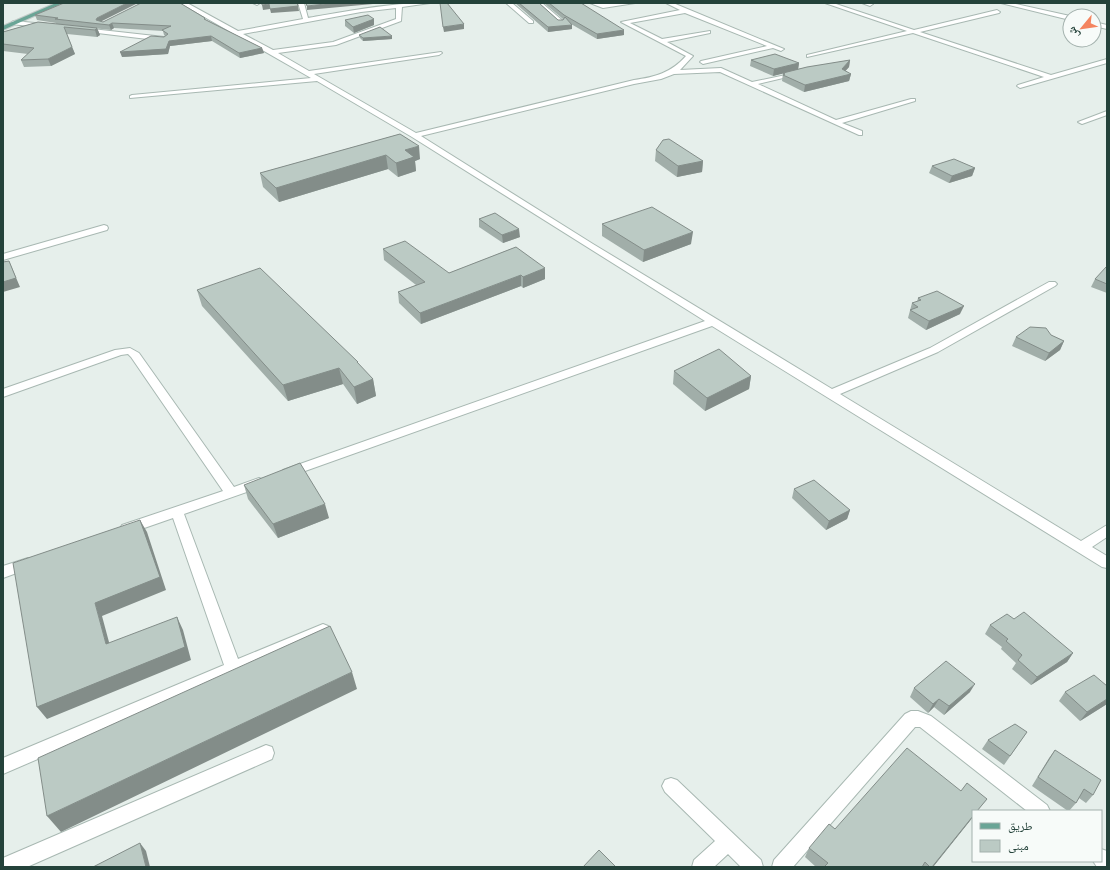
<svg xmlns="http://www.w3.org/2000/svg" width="1110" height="870" font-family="Inter,'Noto Naskh Arabic',sans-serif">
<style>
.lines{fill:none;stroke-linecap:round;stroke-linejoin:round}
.minor-casing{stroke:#a8b8b2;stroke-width:2}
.major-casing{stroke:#c2cac8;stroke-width:2}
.minor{fill:#fff;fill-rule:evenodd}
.major{fill:#6aa596;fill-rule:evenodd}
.wall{fill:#a1aea9}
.shaded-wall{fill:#838d89}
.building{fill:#bbcac4;stroke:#838d89}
</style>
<rect width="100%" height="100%" fill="#e6efeb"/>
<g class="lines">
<g class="minor-casing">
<path id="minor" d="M180,3H187L238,31L303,19L298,3H304L308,18C348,11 389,3 430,3L402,7L401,21L336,45L278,53L309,71L441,52L442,53L439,55L314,74L416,133L634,80C655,77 671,73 686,56L621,22L680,10L666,3H673L784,49L781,51L773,48L703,64L700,62L701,61L767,46L685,13L630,23L662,39L710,31V33L667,42L693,56L680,70L721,68L752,82L800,72V74L758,84L836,120L911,99H915V101L842,123L862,131V135H859L720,72L674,74L661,79L634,84L421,136L593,244L832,389L930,348L1049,282H1055L1057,284L1055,286L938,352L840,394L1081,541L1107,525V537L1092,547L1107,556V568L1102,567L712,326L291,476L287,477L283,476L281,473L283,470L705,321L412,137L317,81L130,98V96L132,95L311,78ZM396,8V19L333,42L273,50L243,34L361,12Z
M253,3H260L257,5Z
M506,3H512L533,21V23H529Z
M536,3H542L563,21V23H559Z
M590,3L603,4L635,3L603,8Z
M825,3H833L914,30L997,10L1000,12L999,13L920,32L1051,75L1107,59V63L1020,88L1017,86L1018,85L1044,77L913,33L807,57V55L907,31Z
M862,3H872L873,4L870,6Z
M1001,3H1011L1070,16V20Z
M14,21L45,24L48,26L45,28L12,24V22Z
M1094,22L1107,25V29L1094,26Z
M83,28L164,37L167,39L164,41L81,31L80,30Z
M1107,111V115L1082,124L1078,122Z
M104,225L107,226L108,228L107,230L3,260V254Z
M130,348L139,353L234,487L259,478L264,480L265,483L264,486L184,514L238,659L323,624L328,626L331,630L328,634L3,774V758L224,665L173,518L127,534L122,533L120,529L122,525L223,491L131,357L128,354L121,355L3,397V389L115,350Z
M28,558L33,559L35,563L33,567L3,578V566Z
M911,711H918L931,716L1047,805L1050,811H1027L920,727H915L793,867H772L774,860L905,714Z
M266,745L272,747L274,753L272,759L27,867H3V858Z
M671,778L677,780L761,860L763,867H741L728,854L714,867H692L694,860L715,841L665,792L662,786L665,780Z
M1101,849L1107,851V867H1097L1093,861H1101Z"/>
</g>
<g class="major-casing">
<path id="major" d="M56,3H63L3,30V26Z"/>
</g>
<use href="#minor" class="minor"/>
<use href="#major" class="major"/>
</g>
<path class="wall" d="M515,3H539L558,20H563V19L544,3H581L624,35L597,39L571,24L572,29L548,32Z
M35,15L103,22L205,18L206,20L262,48L264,53L240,58L212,41L170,46L168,54L122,57L164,37L165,36L164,35L163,31L114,28L111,30L56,24V23L37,20Z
M374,19V25L354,33L345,26V20Z
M38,22L97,28L100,35L97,37L67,34L75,54L51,66L24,67L21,60L28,54L3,51V32Z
M359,35L392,39L363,41L360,38Z
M751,60L799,63L798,69L850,60L849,67L845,71L851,74L849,81L804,92L782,81L783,73L773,76L750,66Z
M400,134L420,159L415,161L416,171L398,177L388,169L279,202L263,187L260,173Z
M656,150L703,161L702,172L677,177L655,161Z
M932,166L975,168L972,176L949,183L929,173Z
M479,219L520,237L503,243L479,227Z
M602,224L691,244L643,262L602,236Z
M516,247L545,279L523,288L521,286L421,324L399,303L398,292L416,285L384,260L383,249L449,273Z
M1107,267V293L1091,287L1095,279Z
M197,290L373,379L376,396L357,404L343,384L288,401L202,306Z
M918,298L960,314L926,330L908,318L912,303L917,302Z
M1051,335L1064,341L1060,350L1045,361L1012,346L1016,337Z
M674,371L751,376L749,389L705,411L673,384Z
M244,485L329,518L278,538L248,499Z
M794,489L850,510L847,519L826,530L792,498Z
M1014,619L1073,653L1067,662L1031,685L1012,669L1016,663L1001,649L1002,647L985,634L990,625Z
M914,688L970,692L944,715L934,707L928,713L910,697Z
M1065,692L1107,704L1080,721L1059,701Z
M1027,732L1004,765L982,749L988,740Z
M1055,750L1093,795L1086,803L1079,798L1076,803L1069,811H1068L1032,786L1049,758Z
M961,791L987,799L977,811H973V817L933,867H816L805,857L809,848L835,829Z"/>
<path class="shaded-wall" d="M127,3H138L98,23L96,20L97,18Z
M334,3H384L307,10V6Z
M269,4L298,6L299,11L271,13L270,9L263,10L262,5Z
M374,19V25L354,33L353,27Z
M112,23L114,28L111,30L109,25Z
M464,24V29L444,32L443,27Z
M572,25V29L548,32V27Z
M97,28L100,35L97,37L95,30Z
M624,30V35L597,39V34Z
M211,36L212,41L170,46L168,54L122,57L120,52L169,41Z
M392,36V39L363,41V38Z
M72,47L75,54L51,66L48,59Z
M262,48L264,53L240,58L239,53Z
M850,60L849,67L841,76L842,69Z
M799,63L798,70L773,76L774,69Z
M851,74L849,81L804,92L805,85Z
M419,146L420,159L415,161L416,171L398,177L396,163L405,150Z
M386,155L388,169L279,202L276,188Z
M703,161L702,172L677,177L678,166Z
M975,168L972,176L949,183L952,176Z
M519,229L520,237L503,243L502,235Z
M693,232L691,244L643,262L644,250Z
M9,261L20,287L3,292V282Z
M545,268V279L523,288V277Z
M521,275V286L421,324L420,313Z
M964,306L960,314L926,330L929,321Z
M1064,341L1060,350L1045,361L1049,353Z
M339,368L343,384L288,401L283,385Z
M751,376L749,389L705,411L707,398Z
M373,379L376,396L357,404L354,387Z
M325,504L329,518L278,538L273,524Z
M850,510L847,519L826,530L829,521Z
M140,520L147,532L166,590L102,616L113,657L106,644L95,603Z
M177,617L183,630L191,660L47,719L37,707Z
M1073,653L1067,662L1031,685L1037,677Z
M352,672L357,689L61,832L47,816Z
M975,684L970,692L944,715L949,706Z
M939,699L934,707L928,713L933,704Z
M1107,699V704L1080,721L1087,712Z
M973,816V817L933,867H932Z
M140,843L146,851L150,867H146Z"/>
<path class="building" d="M64,3H127L97,18L96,20L103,22L141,3H180L205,18L204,19L262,48L239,53L211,36L169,41L166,49L120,52L151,36L164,37L168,34L162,30L171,26L112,23L109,25L55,19L58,18L35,15Z
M262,3H297L298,6L270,9L269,4L262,5Z
M306,3H334L307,6Z
M440,3H447L464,24L443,27Z
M519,3H539L558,20H563L565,17L572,25L548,27Z
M549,3H581L624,30L597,34L564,15Z
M368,15L374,19L353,27L345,20Z
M38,22L97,28L95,30L64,27L72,47L48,59L21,60L34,48L3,44V32Z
M380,27L392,36L363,38L359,35Z
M775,54L799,63L774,69L751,60Z
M850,60L842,69L851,74L805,85L783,75L785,74L783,73L807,67Z
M400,134L419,146L405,150L414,157L396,163L386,155L276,188L260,173Z
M669,139L703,161L678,166L656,150L663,140Z
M954,159L975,168L952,176L932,166Z
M652,207L693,232L644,250L602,224Z
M495,213L519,229L502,235L479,219Z
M405,241L449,273L516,247L545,268L523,277L521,275L420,313L398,292L425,282L383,249Z
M9,261L16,278L3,282V262Z
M1106,267H1107V284L1095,279Z
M260,268L358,362H357L373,379L354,387L339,368L283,385L197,290Z
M937,291L964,306L929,321L910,310L918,307L912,303L921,300L918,298Z
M1030,327L1046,328L1051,335L1064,341L1049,353L1016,337Z
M719,349L751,376L707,398L674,371Z
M300,463L325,504L273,524L244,485Z
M814,480L850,510L829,521L794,489Z
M140,520L160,577L95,603L106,644L177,617L185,647L37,707L13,563Z
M1024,612L1073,653L1037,677L1018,660L1022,655L1006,641L1008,639L990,625L1007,614L1014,619Z
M330,626L352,672L47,816L38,758Z
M946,661L975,684L949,706L939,699L933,704L914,688Z
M1094,675L1107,686V699L1087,712L1065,692Z
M1015,724L1027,732L1010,756L988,740Z
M907,748L961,791L967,783L987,799L977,811H973V816L932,867H930L925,862L922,867H824L828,863L809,848L829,824L835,829Z
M1055,750L1101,780L1093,795L1084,789L1076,803L1038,777Z
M140,843L146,867H93Z
M599,850L616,867H583Z"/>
<rect width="1110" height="870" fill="none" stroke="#24423a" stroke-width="8"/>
<rect x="972" y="810" width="130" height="52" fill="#f7fbf9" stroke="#a3b1ad"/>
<rect x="980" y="823" width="20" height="6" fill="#6aa596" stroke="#a3b1ad"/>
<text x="1008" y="830" font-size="12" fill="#24423a">طريق</text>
<rect x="980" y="840" width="20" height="12" fill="#bbcac4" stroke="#a3b1ad"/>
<text x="1008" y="850" font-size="12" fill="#24423a">مبنى</text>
<g transform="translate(1082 28) rotate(241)"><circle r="19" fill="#f7fbf9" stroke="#a3b1ad"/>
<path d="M0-3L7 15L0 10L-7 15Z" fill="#f4845f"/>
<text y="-6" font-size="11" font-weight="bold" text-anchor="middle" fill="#24423a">ش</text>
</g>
</svg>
